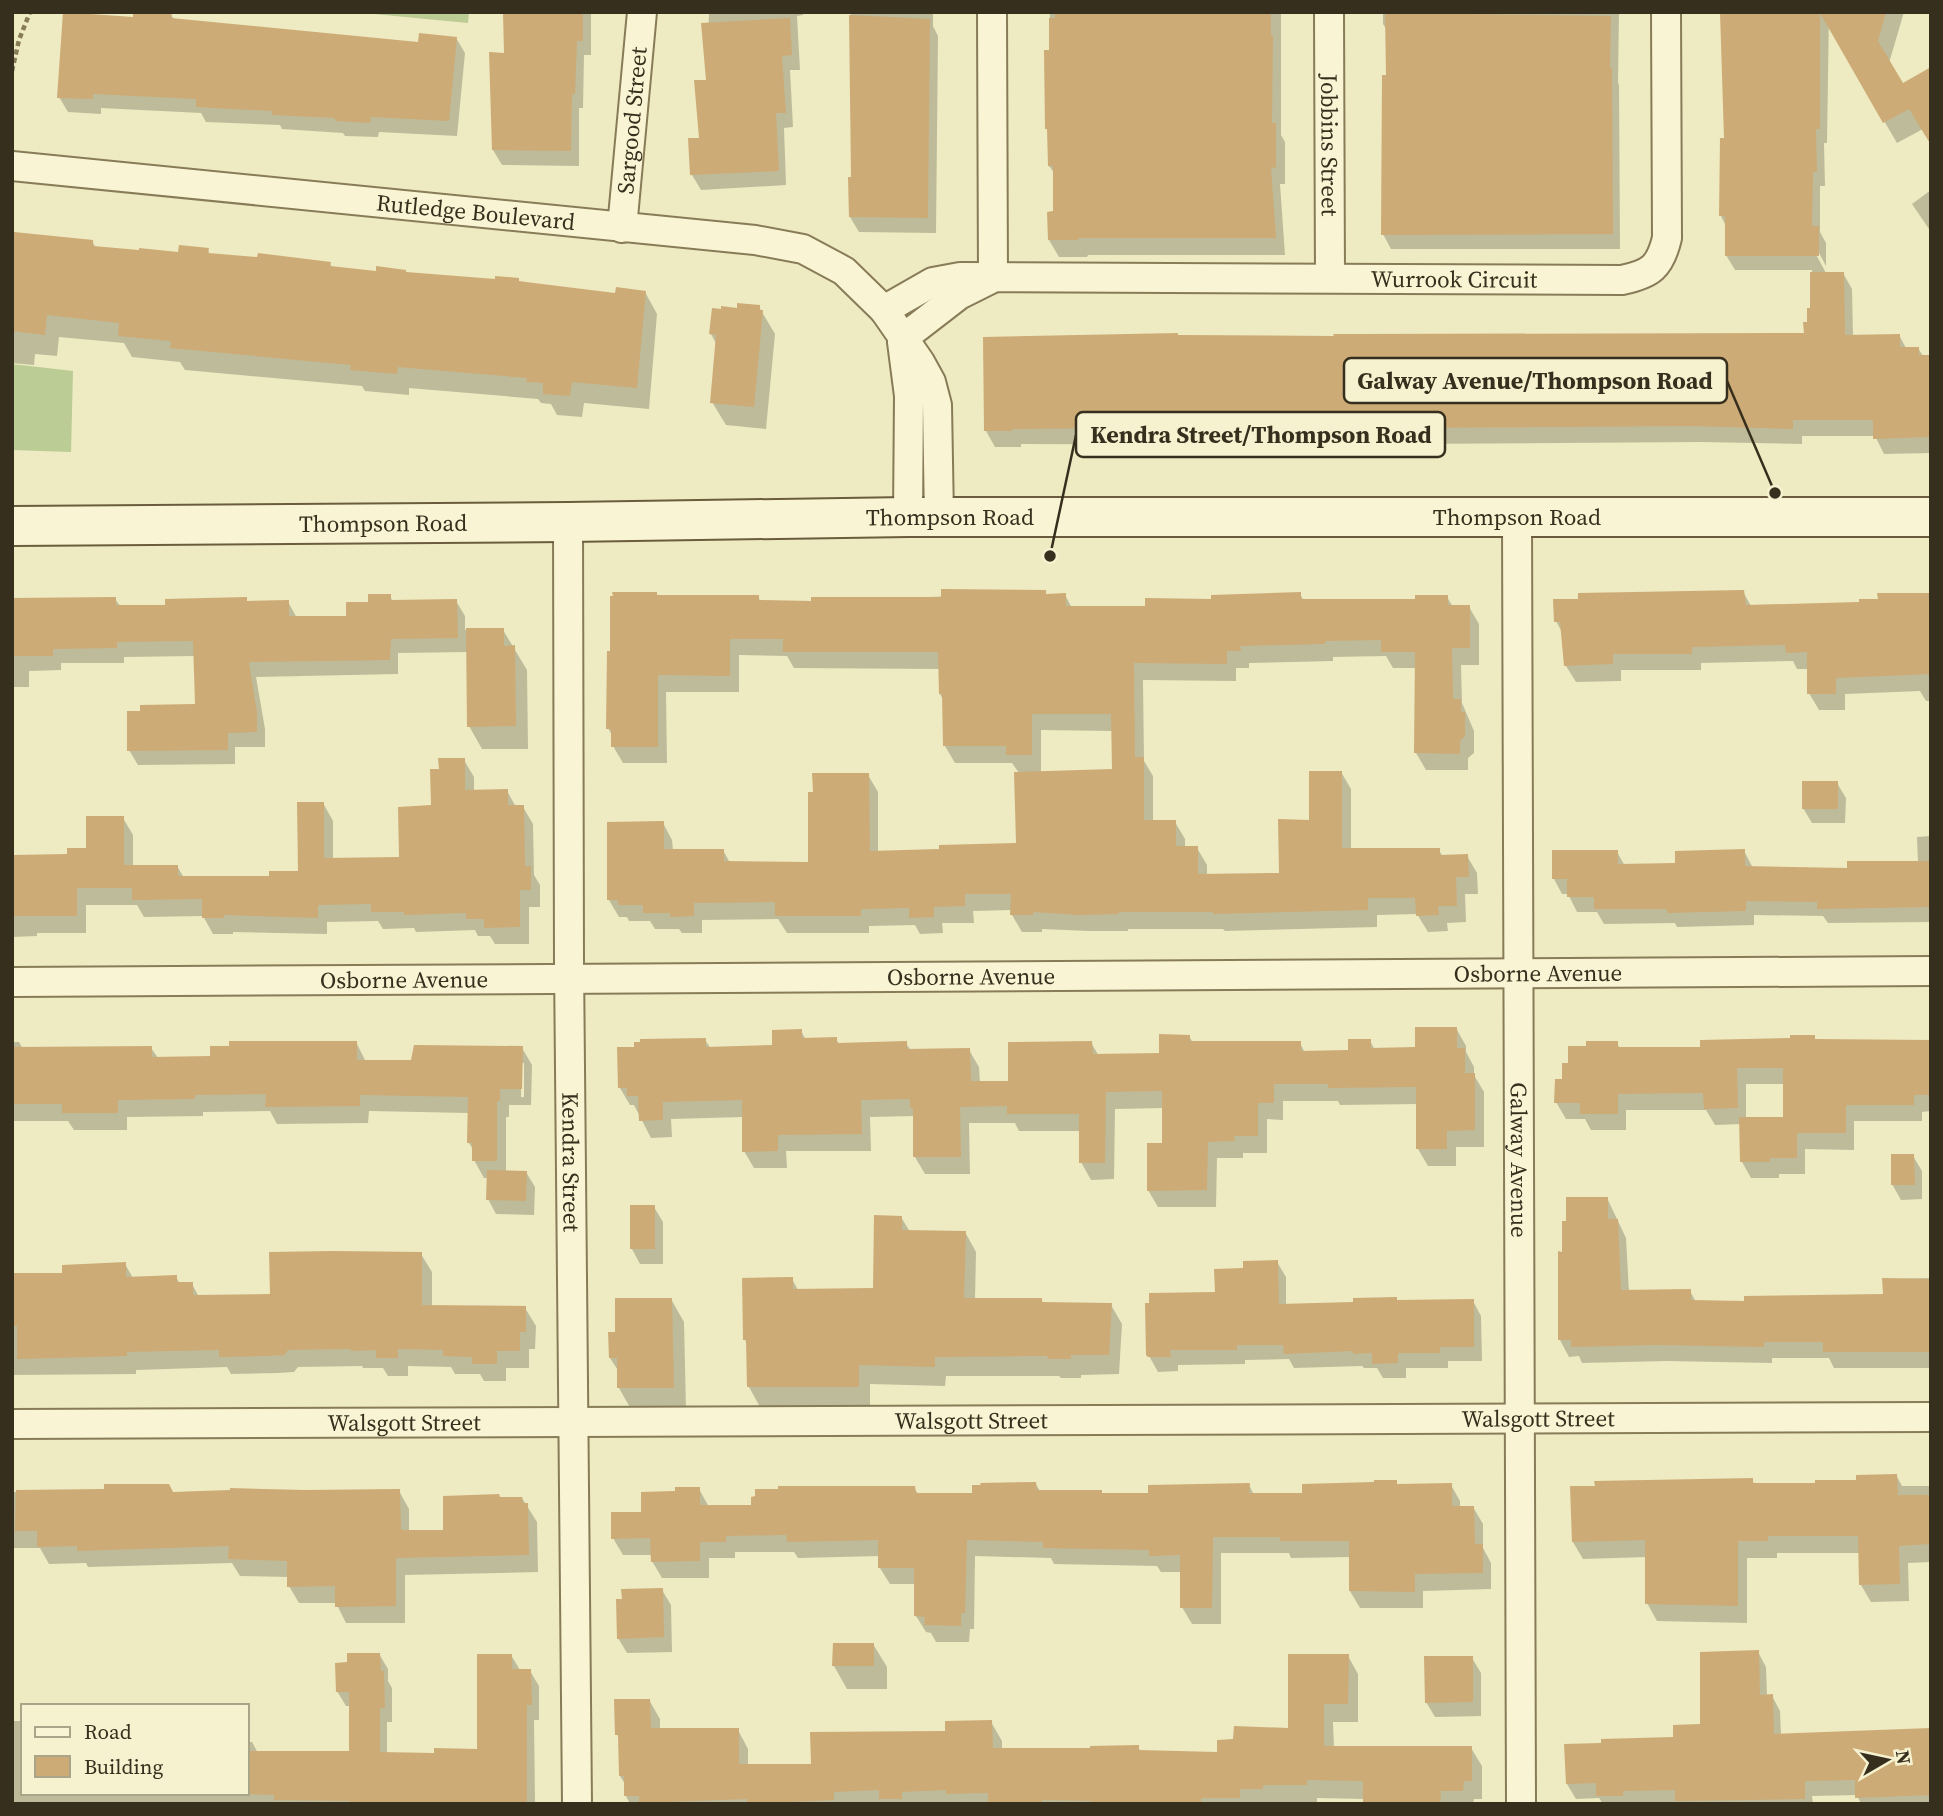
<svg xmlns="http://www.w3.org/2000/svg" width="1943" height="1816" font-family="'Source Serif 4',serif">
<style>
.green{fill:#bbcc95}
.shadow{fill:#0003;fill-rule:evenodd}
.building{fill:#cdab76}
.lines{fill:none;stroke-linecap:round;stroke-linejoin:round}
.minor-casing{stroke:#887b58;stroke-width:32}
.secondary-casing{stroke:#6a5c3c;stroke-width:42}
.path{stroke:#887b58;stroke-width:4.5;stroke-dasharray:5 3.5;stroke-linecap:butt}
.minor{stroke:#f9f5d4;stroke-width:28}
.secondary{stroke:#f9f5d4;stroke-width:38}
.labels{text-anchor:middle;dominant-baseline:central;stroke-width:5;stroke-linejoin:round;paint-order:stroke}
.street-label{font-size:23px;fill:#372f1d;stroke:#f6f2d0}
.leader{fill:none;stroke:#372f1d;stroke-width:2.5}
.callout-dot{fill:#372f1d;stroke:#f6f2d0;stroke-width:2.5}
.callout{fill:#f6f2d0;stroke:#372f1d;stroke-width:2.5}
.callout-label{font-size:24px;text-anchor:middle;font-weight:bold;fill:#372f1d}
</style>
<rect width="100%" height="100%" fill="#eeeac1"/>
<path class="green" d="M353,12H469L468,23Z
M12,364L73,371L71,452L12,450Z"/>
<path class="shadow" d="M505,12H591V55H584L583,108H579V166L502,165L493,150L506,54Z
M709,12H803V15L797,16L800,70H790L793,127L784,128L786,185L701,190L692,175L701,139L707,81Z
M851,12H933V26L938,36L936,233L859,232L850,217L853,179Z
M1050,12H1281V135L1285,142V184H1280L1285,255H1088L1087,257H1059L1049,240L1055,213V174L1049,166V133L1047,128Z
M1383,12H1619L1618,82L1619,85L1620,249H1391L1383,234L1387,77V30L1383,24Z
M1722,12H1829L1827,143H1824L1825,186H1820V232L1826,243V266L1816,247L1813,249L1826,273H1843L1852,289L1853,336L1899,335L1906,348H1918L1923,356H1931V453L1884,454L1875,436H1802V444L1701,442L1407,444V452L1366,454H1300L1295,445L1021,444V447H995L986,431L1178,336L1335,338L1805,335L1812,310V270H1735L1726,255V226L1721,216L1725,139Z
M1848,12H1904L1889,63L1923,129L1897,143L1839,44Z
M171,14L174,20L420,44L456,38L465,53L457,136L379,132L378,137L345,136L343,133L282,129L280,125L206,122L201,113L101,108V114L68,112L59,97L134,19Z
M1931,190V232L1912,204Z
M12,236L92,241L96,248L180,254L208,250L210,255L330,263L332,268L519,283L617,295L645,292L657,314L649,409L584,403L582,417L557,415L551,404L541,403L538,399L409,388V395L365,391L362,386L185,370L180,362L132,357L124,343L59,337L57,356L35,354L34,365L12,363Z
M759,307L775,334L766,429L726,425L712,402L717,345L711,334L738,310Z
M1045,592L1047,595H1065L1072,608L1146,607L1300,594L1304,601H1417L1447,597L1453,607H1469L1479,624V665H1461L1462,703L1474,731V753L1468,758V770H1426L1416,753V668H1393L1386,656L1333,657V661L1249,663V668H1236V681L1143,680L1144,761L1153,776V822H1175L1185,839V848H1197L1207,865V876L1280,875L1341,772L1351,789V850H1439L1443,857L1467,856L1477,873L1478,894H1465L1466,922L1447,923L1448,931L1428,932L1417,914L1377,915V927L1225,931L1223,929H1128V931H1089L1042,929V932H1022L1012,915V910L973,911L974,923H942L943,933L920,934L915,925L869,926V933H787L778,919L702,920V933H682L679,929H655L650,921H629L627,917H619L609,900V824L663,823L672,840L673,851L723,850L730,863L810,864L868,775L878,792V852L941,851L1018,844L1019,773L1012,763H955L945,746L944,701L940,694V669L794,668L787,656L739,655V692H666L667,763H623L613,746V737L608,728L658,597H758L761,602H812ZM1041,730L1113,731L1114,771L1041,773Z
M1743,592L1751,606L1861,603L1931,595V701H1926L1920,691L1845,694V710H1819L1809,693V669H1797L1793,661L1701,663V670H1621V681L1576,682L1566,666L1563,634L1556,621Z
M390,596L393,602L456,601L465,616V630H503L527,670L528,749H482L469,726L468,652L398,653V674L256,677L265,729V747H235V764L138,765L129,750L197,705L195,656L124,657V663H61V670L29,671V687H12V599H115L120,606L288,602L297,618H348L370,604Z
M464,760L474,777V791H507L516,807H523L533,824L534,875L540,885V907H529V944H495L490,936H478L475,930L416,932L414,928L383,929L378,921L327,922V934L233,932V934H213L203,916L144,917L137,905H86V933H37V936L12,937V856H69L88,850L123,818L133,835V867L177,866L184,878H271L300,873L323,803L333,821V859L401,858L433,807L440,771Z
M1837,783L1846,798L1845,823H1812L1803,808Z
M1931,836V922L1828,923L1823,916L1754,915V925L1677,927L1675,923L1604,924L1597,912H1577L1568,894H1562L1554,879L1617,852L1625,866L1677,865L1744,851L1753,868L1849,869L1918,863L1917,837Z
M1456,1028L1466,1046V1052L1474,1067V1075L1484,1092V1147H1456V1166H1428L1418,1149V1104L1340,1105L1338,1101H1283V1120L1267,1119V1153H1243V1158H1217L1216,1207H1158L1148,1190L1164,1145V1108L1115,1109L1114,1179L1091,1180L1081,1162V1131H1019L1015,1123H969L970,1174H925L915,1157V1116L870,1117L871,1151H786L787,1168H754L744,1151L743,1117L671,1119L672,1137L651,1138L634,1105H630L620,1088L705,1040L711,1049L774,1047L801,1031L806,1040L836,1039L839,1044L906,1043L911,1051L969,1050L979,1067L980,1083L1009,1082L1091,1043L1099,1056L1161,1054L1189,1036L1193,1043H1300L1305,1053L1350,1052L1370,1041L1375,1050L1417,1049Z
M1814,1037L1816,1040L1931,1042V1111L1922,1112V1121H1854V1150L1805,1149V1174H1779V1178H1751L1742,1162L1741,1124L1715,1125L1706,1110H1626V1130H1591L1585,1119H1566L1556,1102L1570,1065L1617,1043L1620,1049L1702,1048ZM1746,1084H1785L1784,1118L1746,1119Z
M12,1042H19L23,1049L151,1048L158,1058H212L356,1042L366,1062H413L522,1048L532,1065L531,1105H509V1117H506V1172H526L535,1187L534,1215L496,1214L488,1199V1178H484L474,1160V1151L469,1143V1113L369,1111L368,1123L277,1124L270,1111L203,1112V1116L127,1117V1130H74L68,1121H12ZM521,1063H524V1097H521Z
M1913,1156L1922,1171V1199L1901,1200L1892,1184Z
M1607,1198L1626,1238L1629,1292L1690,1291L1696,1302H1719L1884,1296V1279L1931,1278V1368H1834L1829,1358H1772V1363L1666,1361L1582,1363L1579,1356L1569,1357L1560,1340L1564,1253L1568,1222Z
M654,1207L663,1222V1264H640L632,1249Z
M901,1217L910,1232H965L976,1252L975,1300L1041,1299L1044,1304L1111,1305L1122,1324L1119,1374L1081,1375V1378H1061L1059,1376H946L945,1386L870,1384V1406L760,1407L749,1387L748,1346L745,1340L792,1279L798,1290H875Z
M421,1254L432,1272V1306L525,1308L536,1326L535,1349H529V1368H506V1381H484L480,1374H455L451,1367L408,1366V1376H388L383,1368H363L362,1366L298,1367L294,1372L278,1373L231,1374L227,1367L136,1370V1374L12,1375V1275H64L125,1264L133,1278L176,1277L180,1284H192L199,1297L271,1296Z
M1277,1262L1286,1277V1306L1473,1301L1481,1316L1482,1361H1448V1368H1406V1378H1383L1377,1368H1364L1362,1366L1294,1368L1289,1359L1245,1360V1364L1178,1365V1371L1158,1372L1148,1354L1244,1270Z
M671,1299L684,1322L686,1410L632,1411L619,1388V1372L610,1358L617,1333Z
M1896,1475L1902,1486H1931V1562L1908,1563L1909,1601L1871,1602L1861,1585L1860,1553H1777V1558H1747V1623L1657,1621L1647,1603V1557L1583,1559L1573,1542L1752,1480L1755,1485L1858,1482Z
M1396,1482L1398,1486L1451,1485L1460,1501V1508L1473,1507L1483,1524V1548L1491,1563V1589L1423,1591V1608H1360L1350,1591L1351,1557L1291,1558L1289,1553H1221V1624H1192L1182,1607V1572H1161L1157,1566L1054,1564L1051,1558L975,1556L974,1629H970L969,1642H936L931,1633L926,1632L916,1616V1584H890L880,1568V1556L798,1558L794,1552H735V1558H709V1578H662L652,1561V1555H623L613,1538L643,1513L676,1492L699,1489L709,1507L753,1506L914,1488L919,1495H974L1035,1483L1040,1491L1150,1495L1249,1485L1254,1495L1304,1494Z
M106,1491L173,1494L399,1491L409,1509V1532H445L500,1499L522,1498L537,1522L538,1572L405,1575V1623H346L336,1603H299L289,1586V1577L240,1576L232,1563L88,1567L86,1563L49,1564L40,1548H12V1492Z
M662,1590L671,1605L672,1652L627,1653L618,1638Z
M873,1644L887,1667V1689H847L834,1666Z
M1758,1652L1766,1667L1767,1696H1772L1780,1711L1781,1735L1931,1729V1804H1861L1857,1795L1812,1796L1813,1804H1603L1599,1798L1576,1799L1567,1784L1701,1726Z
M379,1654L388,1669V1681L392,1688V1722H387V1754H436L479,1750L511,1655L520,1670L530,1671L539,1686V1720H534L535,1804H12V1721H22L23,1723V1793H247V1742H252L258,1753H351V1706H346L337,1691Z
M1348,1656L1358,1674V1722H1333L1334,1748H1471L1482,1766V1799H1474L1473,1804H1365V1799L1317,1798V1803L1273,1804H630L626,1796L625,1784L620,1776V1740L617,1734L649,1700L660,1719V1730H738L748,1749V1766H813L991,1722L1002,1741V1750H1092L1138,1747L1141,1752L1219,1754L1289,1730Z
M1472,1658L1481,1673V1716L1435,1717L1426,1702Z"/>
<path class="building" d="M63,12L133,17V12H172L171,18L418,42L419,33L457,37L449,121L371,117L370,123L335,121V118L272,115V111L196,107V99L93,94V99L57,98Z
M503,12H583V41H577L575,94H572L571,151L492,150L489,52L504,53Z
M1055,12H1271V35L1273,36L1272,123H1276V168L1271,167L1276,238H1079L1078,240H1048L1047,212L1053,211V166H1048L1047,129H1045L1044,50H1049V18H1055Z
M1720,12H1886L1878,41L1903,83L1931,67V145L1909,109L1883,123L1820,13V129H1816L1817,172H1813L1812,226H1819V256H1725V216H1719L1720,138H1724Z
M1385,13L1611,16L1610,68H1612L1613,234L1381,235L1382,75H1386Z
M849,15L930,19L928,218L849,217L848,177H851Z
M790,18L792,55L782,56L786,113H776L779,171L690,175L688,138H699L694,80H706L701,23Z
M14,232L93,240V246L139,250V248L178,252L179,245L209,248L208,253L257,257L258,253L331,262L330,266L376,271V266L406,270V272L495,279V276L519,278V281L526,282L615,293L616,287L646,291L637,388L572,382L570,396L543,394V383L526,382L527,378L398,367L397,374L350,370L351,365L170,348L171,341L118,336L119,323L47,315L45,335L12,331V234Z
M1810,272H1844L1845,335L1900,334V347H1919V355H1931V437L1873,439V420H1793V429L1691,426L1399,428V437L1356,438L1289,439V430H1244V429L1201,427L1012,429V431H984L983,337L1178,333V335L1334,336L1333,334H1358L1804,333L1803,322H1807V308H1810Z
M737,303L760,305V310H763L754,407L710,403L716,335L709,334L712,308L721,309V306L737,308Z
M941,589L1046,590V594L1066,593V606H1145V598L1211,599V595L1301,592V599H1415V595H1448V605H1470V648H1452L1453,699H1461V712H1465V736L1460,741V754L1414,753L1415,652H1381V640L1325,641V644L1240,646L1241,651H1227V664L1134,663L1135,757H1144V820H1176V846H1198V874L1279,873L1278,819L1309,820V771H1342V848H1440V855L1468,854L1469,877H1456L1457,906H1438L1439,915L1416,916L1415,898H1368V910L1213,914V912H1119V914L1078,915L1033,912V915H1010L1011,894H965V906L934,907V917L909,918V908L861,909V916H775V902L694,903V916L670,917V913H643V905H618V900H607V822L664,821V849H724V861L808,862V792H813L812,773H869L870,851L939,849V845L1016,843L1014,772L1112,769L1111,714H1032V755H1006V746H943L942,694H939L938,652H783V639H730V676L658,675V747H611V729H606L607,651H610V596H613L612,592H657V595H759V600L811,601V597H941Z
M1744,590L1746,605L1859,602V599H1878L1877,593H1931V674L1836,678V694H1807V652L1786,653L1785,645L1692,647V654H1613V664L1564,666L1560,622H1554L1553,599H1578V593Z
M368,594H391V600L457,599L458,638L391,639L390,660L249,662L257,713V732L228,733V750L127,751V711H140V705L195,704L193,641L117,642V648L53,649V656H12V598L116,597V605H165V599L247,597V601L289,600V616H346V602H368Z
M466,628H504V646L515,645L516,726L467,727Z
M438,758H465V790L508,789V805H524L525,866H531V890H520V927L484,928V919H466V913L404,915V912H371V904L318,905V918L224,915V918H202V899L132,900V888H77V916H12V855L67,854V848H86V816H124V865H178V876H269V871H298L297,802H324V858L399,857L398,807L431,805L430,769H439Z
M1802,781H1838V809H1802Z
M1745,849V866L1847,868V861H1931V907L1817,909V902L1746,901V911L1667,913V909H1594V897H1567V879H1552V850H1618V864L1675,863V851Z
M1415,1027H1457V1048H1465V1073H1475V1130L1447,1131V1149H1416V1087L1328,1088V1084H1274V1103H1258V1136H1234L1235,1141L1208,1142L1207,1190L1147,1191V1143H1162V1091L1106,1092L1105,1163H1079V1114H1007V1106L960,1107L961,1157H913V1108H910V1099L861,1100L862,1134L778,1135V1151L742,1152V1100L663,1102V1120L639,1121L638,1096H627V1088H618L617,1047H634V1042H640V1039L706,1038V1047L772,1045V1030L802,1029V1038L837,1037V1043L907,1041V1049L970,1048L971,1081H1008V1042L1092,1041L1093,1054L1159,1053V1034L1190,1035V1041H1301V1051L1348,1050V1039H1371V1048L1415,1047Z
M1790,1035H1815V1039L1931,1040V1095H1914V1105H1846V1133H1797V1158H1770V1162H1740L1739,1117H1783V1068H1737L1738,1108L1704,1109L1703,1093L1618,1094V1114H1580V1103H1554L1555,1079H1562V1063H1568V1046H1586V1041H1618V1047H1700V1040L1790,1038Z
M229,1041H357V1060H411L414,1045L523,1046L522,1089H500V1101H497V1161H472V1143H467L468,1097L360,1095V1106L265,1107L266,1094L195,1095V1099L118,1100V1113H62V1104H12V1047L152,1046V1057L210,1056V1046H229Z
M1891,1154H1914L1915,1185H1891Z
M487,1170L527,1171L526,1201L486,1200Z
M1566,1197H1608V1219H1618L1621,1290L1691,1289V1300L1744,1301V1296L1883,1294L1882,1278L1931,1279V1352H1823V1342H1764V1347L1656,1345L1571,1347V1340H1558V1251L1562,1252V1221H1566Z
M630,1205H655V1249H630Z
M874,1215L902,1216V1230L966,1231L964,1298H1042V1302L1112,1303L1109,1355H1071V1359H1048L1047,1356L935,1357V1367L859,1365V1387H747L746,1340H743L742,1278L793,1277V1289L873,1288Z
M333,1251L422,1252V1305L526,1306V1332H520V1351H497V1364H472V1357L443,1356V1350L398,1349V1358H376V1350L351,1351V1349L288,1350L284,1355L267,1356L219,1357V1350L127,1352V1356L17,1359V1326H12V1273H62V1265L126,1262V1277L177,1275V1282H193V1295L270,1294L269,1252Z
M1278,1260L1279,1304L1353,1302V1298L1397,1297V1300L1474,1299V1347H1440V1353H1398V1363L1372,1364V1353L1353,1354V1351L1284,1354L1283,1345H1237V1350H1170L1171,1357H1148L1146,1355L1145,1303H1149V1293L1215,1292L1214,1269L1243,1268V1261Z
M615,1298H672L674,1388H617V1358H609L608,1332H615Z
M1897,1474L1898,1495H1931V1544L1899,1546L1900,1584L1859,1585L1858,1536H1768V1541H1738V1606L1645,1604V1540L1572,1542L1570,1486H1595L1594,1481L1753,1478V1483H1815V1480H1856V1475Z
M1374,1480H1397V1484L1452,1483V1506H1474L1475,1544H1483V1573L1415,1574V1592L1349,1591V1541H1280V1537H1213L1212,1608H1180V1555L1149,1556V1550L1043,1548V1542L967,1540L965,1613H961V1626L924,1625L925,1617L914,1616V1568H878V1540L787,1542L786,1535L726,1536V1542H700V1561L651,1562L650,1538L611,1539V1512H641V1492L675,1491V1487H700V1505H751V1497L755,1496V1489H778V1486H915L916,1493H972V1485H981L980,1483L1036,1482L1037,1490H1102V1493H1148V1485L1250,1483L1249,1493H1302V1484L1374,1482Z
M104,1484H169L173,1492L230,1490V1488L305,1490L400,1489L401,1530H443V1496L499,1494L500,1497H522L523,1503H528L529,1555L396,1558V1606L335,1607V1586L287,1587V1561L228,1559L229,1546L77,1551V1546L37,1547V1531H15L16,1490L104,1489Z
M663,1588L664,1637L617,1639L616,1599H622L621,1589Z
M833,1643H874V1666H832Z
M1759,1650L1760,1695L1773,1694L1774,1734L1931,1728V1795L1855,1798V1780L1805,1781V1799L1675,1801V1790L1623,1791V1796H1596V1783L1566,1784L1564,1744L1601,1743V1739L1673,1737V1725L1700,1724V1652Z
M347,1653H380L381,1671H384L385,1708H380V1752L434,1753V1748L477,1749V1654H512V1669H531L532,1705H527V1804H350V1801L274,1800V1795L247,1794V1751H349V1692H336L335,1663L347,1662Z
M1288,1654H1349L1348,1704H1324V1746H1472V1781H1464L1463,1791H1441L1440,1803L1414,1804H1363V1781L1307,1780V1785H1263V1789H1240V1798H1201V1802L1091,1804V1801L1042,1800V1802H988V1793L946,1794V1790L902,1792V1799H879V1790L834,1792V1800L747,1804V1799L639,1803V1796H624V1776H619L618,1735H615L614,1699H650L651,1728H739V1764H811L810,1732L945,1731V1721L992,1720L993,1748H1090V1746L1139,1745V1750L1217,1752V1740L1233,1739L1234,1726L1288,1728Z
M1424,1656H1473V1702L1425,1703Z"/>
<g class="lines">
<g class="minor-casing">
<g id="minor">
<path d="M992,12L993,278"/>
<path id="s1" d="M1329,12L1330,278"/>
<path id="s2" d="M12,166L755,240L803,249L844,271L884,310L920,362L931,382L937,405L939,517"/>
<path id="s3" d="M622,228L642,12"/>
<path id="s4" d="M884,310L933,282L960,277L1622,280C1651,274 1660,267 1667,238L1666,12"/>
<path d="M902,339L959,295L989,280"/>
<path d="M902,342L909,396L908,517"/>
<path id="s5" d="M1517,518L1521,1804"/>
<path id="s6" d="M568,522L569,963L577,1804"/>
<path id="s7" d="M12,982L1931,971"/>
<path id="s8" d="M12,1424L1931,1417"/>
</g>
</g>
<g class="secondary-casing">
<g id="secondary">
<path id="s9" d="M12,526L568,522L908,517H1931"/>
</g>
</g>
<path class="path" d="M12,71L19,40L30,12"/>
<use href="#minor" class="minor"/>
<use href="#secondary" class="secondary"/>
</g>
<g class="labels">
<g class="street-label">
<text stroke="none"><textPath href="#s3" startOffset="108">Sargood Street</textPath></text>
<text stroke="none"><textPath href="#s1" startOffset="133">Jobbins Street</textPath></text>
<text stroke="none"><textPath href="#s2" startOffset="466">Rutledge Boulevard</textPath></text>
<text stroke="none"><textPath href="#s4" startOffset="578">Wurrook Circuit</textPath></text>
<text stroke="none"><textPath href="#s9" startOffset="938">Thompson Road</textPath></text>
<text stroke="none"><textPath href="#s9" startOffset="1505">Thompson Road</textPath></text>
<text stroke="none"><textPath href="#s9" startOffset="371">Thompson Road</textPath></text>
<text stroke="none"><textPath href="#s7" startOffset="1526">Osborne Avenue</textPath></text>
<text stroke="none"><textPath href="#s7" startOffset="959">Osborne Avenue</textPath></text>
<text stroke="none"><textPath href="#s7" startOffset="392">Osborne Avenue</textPath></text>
<text stroke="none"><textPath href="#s5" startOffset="642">Galway Avenue</textPath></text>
<text stroke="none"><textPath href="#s6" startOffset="640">Kendra Street</textPath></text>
<text stroke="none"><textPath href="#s8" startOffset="1526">Walsgott Street</textPath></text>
<text stroke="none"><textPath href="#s8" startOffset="959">Walsgott Street</textPath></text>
<text stroke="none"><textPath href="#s8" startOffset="392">Walsgott Street</textPath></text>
</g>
</g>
<path class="leader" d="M1775 493L1727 381M1050 556L1076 435"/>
<g class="callout-dot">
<circle cx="1775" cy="493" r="7"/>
<circle cx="1050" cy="556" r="7"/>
</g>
<g class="callout">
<rect x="1344" y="358" width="383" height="45" rx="7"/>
<rect x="1076" y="412" width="369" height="45" rx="7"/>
</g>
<g class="callout-label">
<text x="1535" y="389">Galway Avenue/Thompson Road</text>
<text x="1261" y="443">Kendra Street/Thompson Road</text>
</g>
<rect width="1943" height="1816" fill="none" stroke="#372f1d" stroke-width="28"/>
<rect x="21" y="1704" width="228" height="91" fill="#f6f2d0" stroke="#aaa488" stroke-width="2"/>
<rect x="35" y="1727" width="35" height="10" fill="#f9f5d4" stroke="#aaa488" stroke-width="2"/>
<text x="84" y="1739" font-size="21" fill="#372f1d">Road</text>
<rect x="35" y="1756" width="35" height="21" fill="#cdab76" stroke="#aaa488" stroke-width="2"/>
<text x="84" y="1774" font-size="21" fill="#372f1d">Building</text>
<g transform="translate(1887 1760) rotate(81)" stroke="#f6f2d0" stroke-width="5" paint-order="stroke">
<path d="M0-5L12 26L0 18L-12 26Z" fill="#372f1d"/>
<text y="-10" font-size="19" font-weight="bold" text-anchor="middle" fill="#372f1d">N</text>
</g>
</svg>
